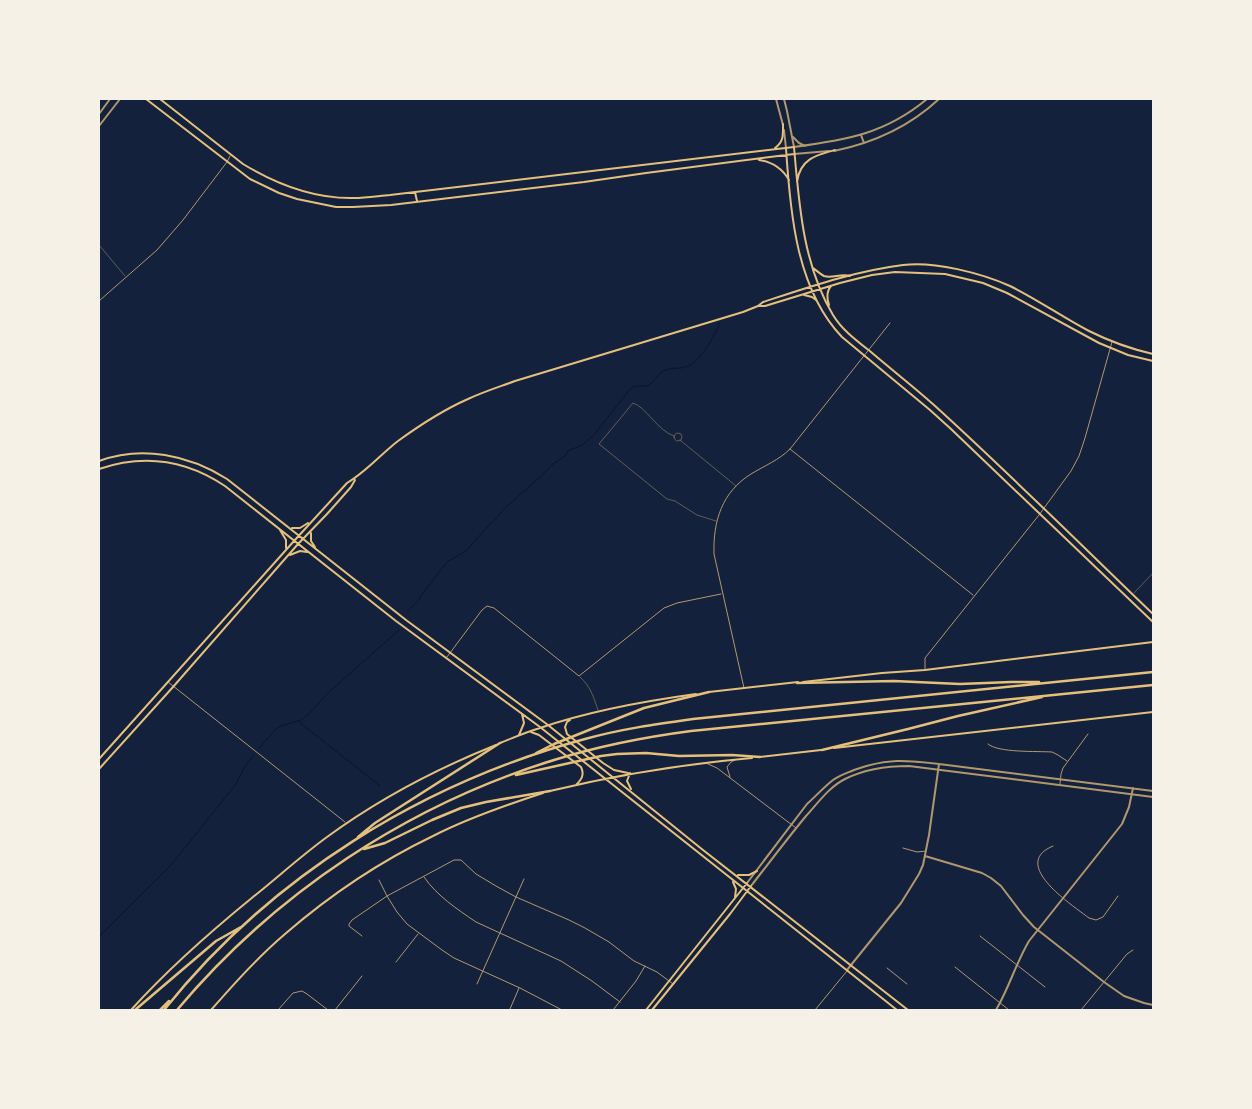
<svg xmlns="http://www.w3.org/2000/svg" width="1252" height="1109" font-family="'Zilla Slab',serif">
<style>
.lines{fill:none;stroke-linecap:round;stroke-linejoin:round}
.stream{stroke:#0b132b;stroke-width:1}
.service{stroke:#b1986c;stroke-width:0.5}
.minor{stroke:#b1986c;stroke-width:1}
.tertiary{stroke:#b1986c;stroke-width:2}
.secondary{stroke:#e5c07b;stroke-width:2}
.motorway{stroke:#e5c07b;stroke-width:2.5}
</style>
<rect width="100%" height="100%" fill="#14213d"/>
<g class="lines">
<path class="stream" d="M408,611L419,600L422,594L447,562L466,551L488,526L496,519L501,512L542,475L553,464L565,456L568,451L582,445L594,435L630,389C637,383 642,388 649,385C654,382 657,375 663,371C671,367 679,369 686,367C701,362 714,336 720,323
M298,721L380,786
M259,748L277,728L281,726L301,720L310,713L328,693L399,630
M99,937L171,865L236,784L244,768L253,756"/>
<path class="service" d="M99,245L125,276
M674 437a4 4 0 1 1 8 0a4 4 0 1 1-8 0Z
M674,436C658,431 646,407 633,403L599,444L667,499L675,501L697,515L716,521
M680,440L736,486
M1134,593L1153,573
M580,677C591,687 593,696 598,710"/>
<path class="minor" d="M99,301L157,250L183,220L227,162L230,156
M790,449L973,595
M447,657L482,610L487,606L494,608L579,676L664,608L677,603L721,594
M925,670V658L1039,515L1071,471L1079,456L1085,438L1112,342
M168,682L345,822
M744,688L714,554C713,521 722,492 751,474C764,466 779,460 790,449L890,323
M988,744C998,753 1037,751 1052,752L1058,755L1067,761
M708,764L717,768L796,828
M730,777L727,767L731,762L735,760
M1060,784L1061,774L1063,768L1088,734
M1053,846C1009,864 1072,905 1089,918L1096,920L1103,917L1118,896
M903,848L917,852L926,851
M424,877C437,896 457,909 476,922L561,961L592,981L620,1002
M379,880L387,896L397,912L407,924L442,950L454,958L520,988L562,1010
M362,936L349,926V924L352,920L387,896L454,860H461L476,874L496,886L516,897L569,920L585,928L609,942L634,961L657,972L673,984
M980,936L1045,987
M396,962L418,934
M955,967L1009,1010
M887,968L907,984
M477,984L524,879
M510,1009L519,988
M278,1010L293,993L302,991L307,994L328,1010
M335,1010L362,976
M613,1010L636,981L645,966
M815,1010L847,971
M1081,1010L1127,954L1133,950"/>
<path class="tertiary" d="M776,99L783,125
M784,99L787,111L794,147C846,140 885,134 927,99
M99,114L110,99
M99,126L120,99
M784,130L786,148
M861,135L864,143
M793,137L799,143L805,146
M834,151C873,143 910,126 939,99
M794,154L829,151
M925,856L982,873L991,878L1001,886L1023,915L1034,927L1104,982L1124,996L1144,1003L1153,1005
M747,883L807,804C816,796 824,787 833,780C840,775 847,773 854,770C887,758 906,760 939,764L1153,791
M751,886C769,863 787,839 806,816C818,803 829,787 845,779C865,769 888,766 909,766L1153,797
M847,970L901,903L919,874L923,865L929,835L939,764
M996,1010C1009,988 1016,963 1029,941L1122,824L1129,807L1133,788"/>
<path class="secondary" d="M146,99L250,179L279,193L297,199L336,207H353L391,205L584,182L646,173L794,154
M160,99L243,164C276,184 314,199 354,198C366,198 378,196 390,195L794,147C799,204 803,265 833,315C842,330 857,341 871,352C892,370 914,387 934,405C1009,473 1080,544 1153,614
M775,148C784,142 783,134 783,124
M786,148C790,211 796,289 842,337L930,410L951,429L1153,622
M759,160C773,162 782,168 789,180
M797,182C800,159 816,155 835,150
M415,192L417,201
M813,268C816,270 820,274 824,276C832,279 841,273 850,276
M804,295L812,297L816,300
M829,305C827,299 826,292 831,286
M759,306H765L840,283L872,275L895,272L945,274L983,283L1007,293L1099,343L1128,355L1153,361
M99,461C142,445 189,455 227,479L406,620L548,725L703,850L908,1010
M99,469C143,454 186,460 225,486L396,621L540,727L897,1010
M292,528H300L308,523
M280,530L286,540V548
M311,533V541L315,547
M290,555L300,551L307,552
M803,682L882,673L925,670L1153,642
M709,692L798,682
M570,720L567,722L565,727L567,734L603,763L614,770L628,773
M531,732L539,735L581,767C585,775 581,780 576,785
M519,735L524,723L522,714
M500,743C513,738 526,732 540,728C589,711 645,701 696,694
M834,748L1153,712
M759,757L821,750
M99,759L294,541L347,483C366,472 381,454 398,441C420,425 443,410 468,399C483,392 499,387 515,381L743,312L758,306L763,302C809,287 855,271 903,265C934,261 981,273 1010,286C1037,299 1062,317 1089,331C1109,341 1131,349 1153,354
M99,769L173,687L298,544L327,514L351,487L355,480
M630,773L627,781L631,789
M550,791C616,775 684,764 752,758
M738,875H749L757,871
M733,882L736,889L735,897
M131,1010C168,969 210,932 253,897C278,877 301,856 327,837C379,799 436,769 496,745
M211,1010C234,984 258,957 285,934C330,895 379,862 433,836C468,818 506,805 543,793
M646,1010L747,883
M652,1010L730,914L751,886"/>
<path class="motorway" d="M797,683L894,681L960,684L1011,682H1039
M822,750L908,729L958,716L1042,697
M536,753L554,744L644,708L709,692
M516,775L601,756L617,754L646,753L679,756L732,755L760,757
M358,837L375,823L500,743
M364,849L385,843L432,820L461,808L486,802L550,791
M135,1010L216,941L241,927
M160,1010L169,1001
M164,1010C270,877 422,783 585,739C621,729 657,724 693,719L1153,672
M177,1010C275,893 408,805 554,760C599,746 645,737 691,731L1153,685"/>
</g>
<rect width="1252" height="1109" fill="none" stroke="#f6f1e7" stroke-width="200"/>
</svg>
